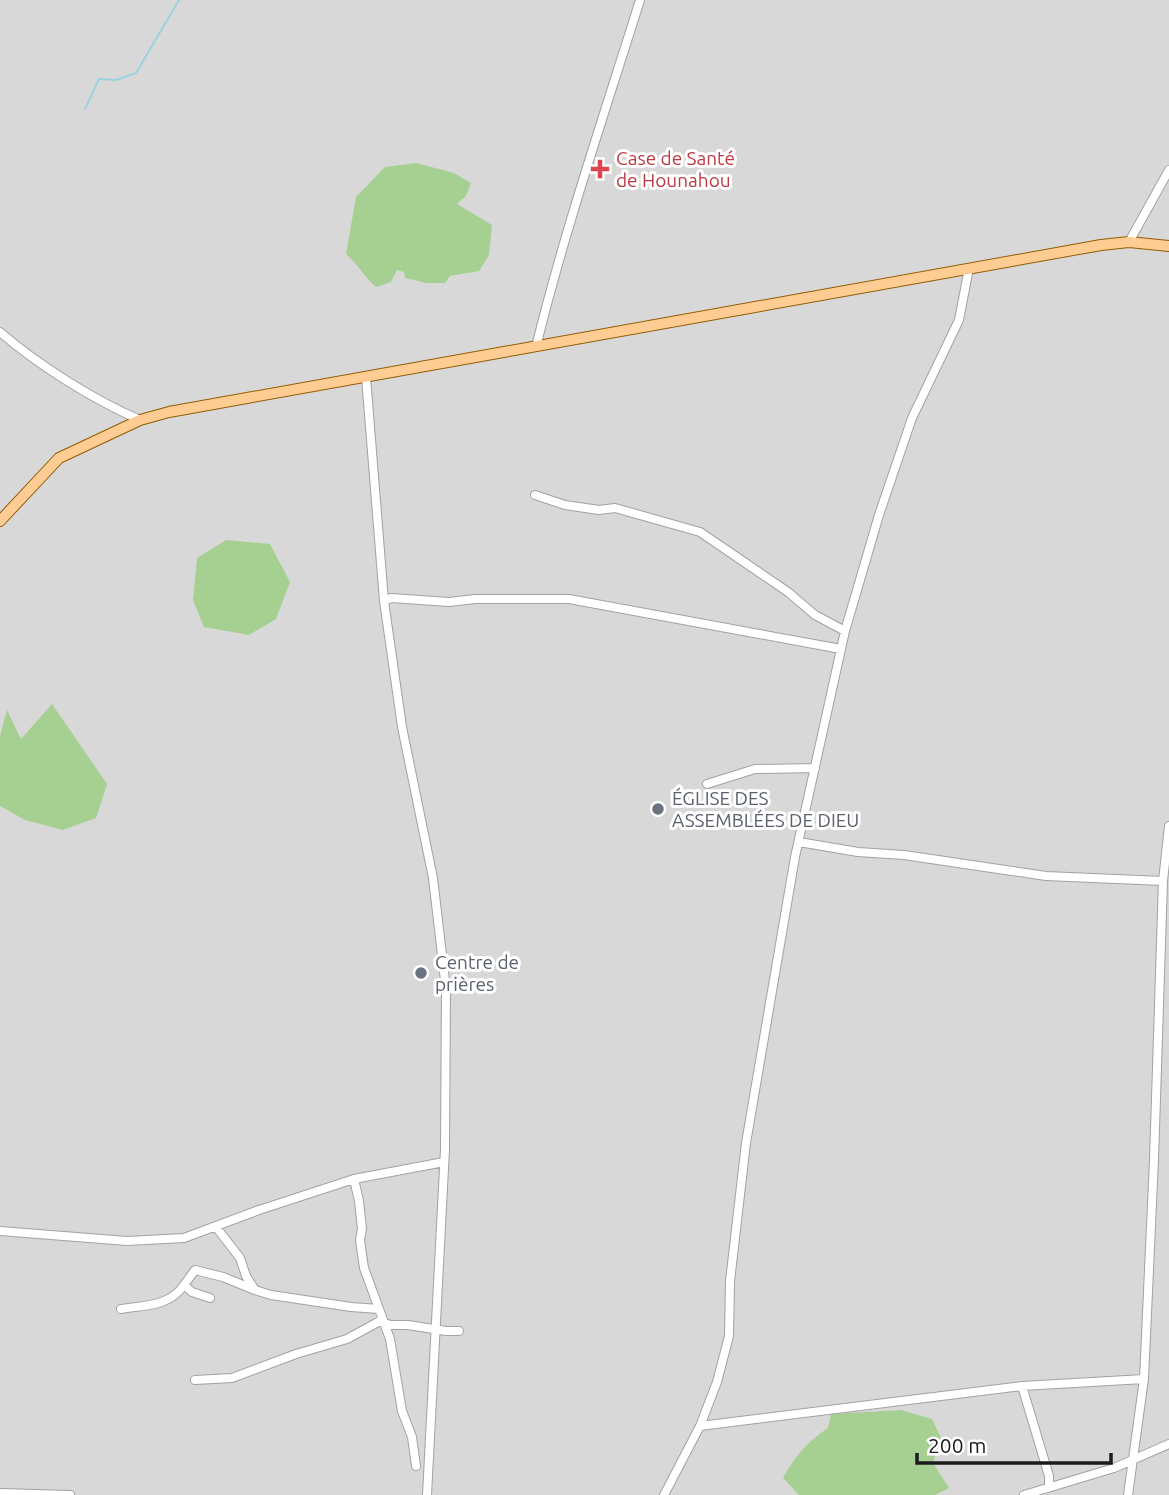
<svg xmlns="http://www.w3.org/2000/svg" width="1169" height="1495" font-family="Ubuntu,sans-serif">
<style>
.residential{fill:#d9d8d8}
.forest{fill:#a6d091}
.lines{fill:none;stroke-linecap:round;stroke-linejoin:round}
.stream{stroke:#9cd2df;stroke-width:2}
.minor-casing{stroke:#a2a2a2;stroke-width:10}
.major-casing{stroke:#925c00;stroke-width:12}
.minor{stroke:#fff;stroke-width:8}
.major{stroke:#ffcc93;stroke-width:10}
.health-dot{fill:#e0444e;stroke:#fff;stroke-width:2.5}
.worship-dot{fill:#6b7280;stroke:#fff;stroke-width:2.5}
.labels{text-anchor:middle;dominant-baseline:central;stroke-width:6;stroke-linejoin:round;paint-order:stroke}
.health-label{font-size:19px;fill:#be3a42;stroke:#fff;text-anchor:start}
.worship-label{font-size:19px;fill:#5b616d;stroke:#fff;text-anchor:start}
</style>
<rect width="100%" height="100%" fill="#ede8df"/>
<path class="residential" d="M0,0H1169V1495H0Z"/>
<path class="forest" d="M416,163L454,173L471,183L466,196L457,204L492,225L489,255L479,271L450,276L445,283H426L405,278L404,272L397,270L391,282L376,287C364,277 358,264 346,254L356,197L385,167Z
M226,540L270,544L290,582L276,619L249,635L204,627L193,600L197,558Z
M52,704L107,784L96,818L63,830L25,820L0,806V736L7,710L21,739Z
M901,1410L932,1419L941,1438L933,1463L949,1488L935,1495H799L783,1478C795,1456 807,1442 828,1428L831,1414Z"/>
<g class="lines">
<path class="stream" d="M85,109L99,79L116,80L136,73L179,0"/>
<g class="minor-casing">
<path id="minor" d="M1129,242L1169,170
M0,332C38,365 94,400 140,420
M536,347C565,229 604,115 640,0
M366,377L384,601L402,727L433,878L446,989L445,1149L427,1495
M535,495L565,505L599,510L615,508L700,532L788,592L815,615L845,631
M384,601L391,598L449,602L475,599H569L841,649
M707,784L755,769L815,768
M799,842L858,852L904,855L1046,876L1163,881
M354,1179L359,1201L362,1229L360,1240L364,1268L390,1339L402,1411L412,1437L416,1466
M216,1227L240,1258L246,1276L255,1290L271,1295L351,1307L379,1309
M0,1231L127,1241L184,1238L259,1210L354,1179L444,1162
M210,1298L192,1292L184,1285L195,1270L223,1277L255,1290
M121,1309C145,1305 169,1307 184,1285
M195,1380L232,1378L296,1354L347,1339L380,1321L390,1325H408L446,1331H459
M1022,1386L1049,1476V1487
M700,1426L1022,1386L1144,1379
M0,1493L70,1495
M664,1495L700,1426L717,1382L729,1336L730,1281L746,1143L795,857L845,631L879,515L912,418L959,320L969,268
M1024,1495L1114,1468L1169,1444
M1128,1495L1144,1379L1154,1160L1163,881L1169,826"/>
</g>
<g class="major-casing">
<path id="major" d="M0,521L59,458L140,420L169,412L1101,245L1129,242L1169,246"/>
</g>
<use href="#minor" class="minor"/>
<use href="#major" class="major"/>
</g>
<path class="health-dot" d="M596.5 158.5h7v7h7v7h-7v7h-7v-7h-7v-7h7z"/>
<g class="worship-dot">
<circle cx="658" cy="809" r="7"/>
<circle cx="421" cy="973" r="7"/>
</g>
<g class="labels">
<g class="health-label">
<text x="616" y="158">Case de Santé<tspan x="616" dy="22">de Hounahou</tspan></text>
</g>
<g class="worship-label">
<text x="672" y="798">ÉGLISE DES<tspan x="672" dy="22">ASSEMBLÉES DE DIEU</tspan></text>
<text x="435" y="962">Centre de<tspan x="435" dy="22">prières</tspan></text>
</g>
</g>
<path d="M917 1453v10h194v-10" fill="none" stroke="#1b1b1b" stroke-width="3.5"/>
<text x="928" y="1453" font-size="21" fill="#1b1b1b" stroke="#ffffff" stroke-width="5" paint-order="stroke">200 m</text>
</svg>
